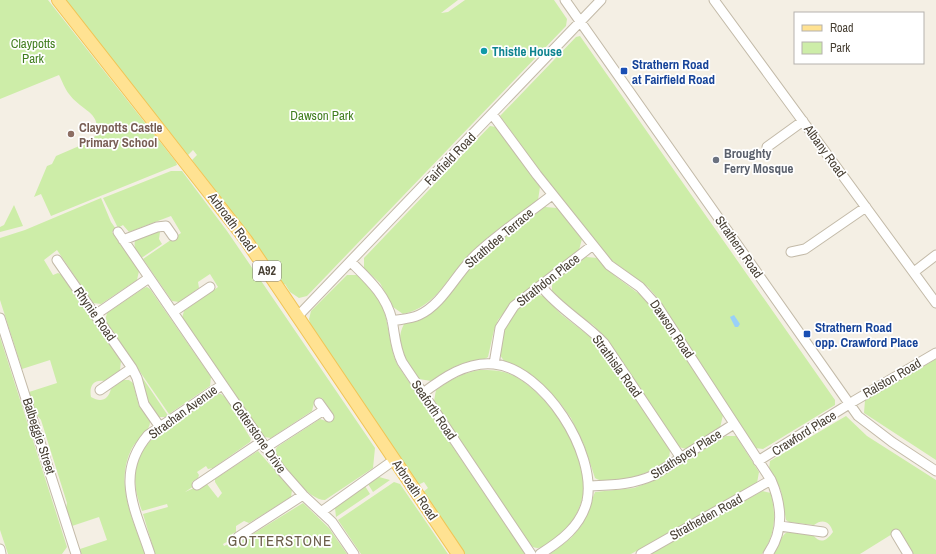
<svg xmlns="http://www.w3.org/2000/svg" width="936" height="554" font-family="'Archivo Narrow',sans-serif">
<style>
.green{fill:#cdeda8}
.water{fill:#99d0f8}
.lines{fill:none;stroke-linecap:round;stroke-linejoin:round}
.minor-casing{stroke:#c3baa8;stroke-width:11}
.major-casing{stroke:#f1c455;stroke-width:14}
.minor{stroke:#fff;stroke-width:9}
.major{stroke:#ffe292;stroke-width:12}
.culture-dot{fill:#0f9aa8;stroke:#fff;stroke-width:1.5}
.transit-dot{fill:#1a4fb4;stroke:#fff;stroke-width:1.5}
.education-dot{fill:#8d6e63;stroke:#fff;stroke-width:1.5}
.worship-dot{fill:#6b7280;stroke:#fff;stroke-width:1.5}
.labels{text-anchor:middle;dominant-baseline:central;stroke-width:3.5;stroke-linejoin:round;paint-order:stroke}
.shield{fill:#fff;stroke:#7e7970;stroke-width:1}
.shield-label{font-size:12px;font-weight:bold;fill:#473f33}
.park-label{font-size:13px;fill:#427f20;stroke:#fff}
.culture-label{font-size:13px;font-weight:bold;fill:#0d838f;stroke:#fff;text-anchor:start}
.transit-label{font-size:13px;font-weight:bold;fill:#164399;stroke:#fff;text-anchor:start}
.education-label{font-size:13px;font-weight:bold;fill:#785e54;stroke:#fff;text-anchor:start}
.street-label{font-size:13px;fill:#473f33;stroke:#fff}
.worship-label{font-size:13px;font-weight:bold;fill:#5b616d;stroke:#fff;text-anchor:start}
.quarter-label{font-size:15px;letter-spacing:1px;fill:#6b5e49;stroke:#fff}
</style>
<rect width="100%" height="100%" fill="#f4efe4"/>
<path class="green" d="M0,0H48L176,162L177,165L51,216L41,194L34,197L47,166L52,164L56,156L93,140C106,113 82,112 69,94C65,89 62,81 59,75L0,99Z
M64,0H458L441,13L448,12L465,0H554L567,19L566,26L307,296L299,298L290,292L285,284L283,285L244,228L192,160L197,155L193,150L188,155Z
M580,36L835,400V405L763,449L755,448L660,301L648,287L611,260L541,173L500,116L576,37Z
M490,126L496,127L540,187L538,200C518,215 496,230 477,247C451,269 439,307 403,314L393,307L380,283L364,268V258Z
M171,171H182L227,231L375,448L373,468L325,500C308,500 287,469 277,456L275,451L277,447L320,419L326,421L334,416L322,398L314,403L312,411L271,438L264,437L182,318L184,311L218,287L210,274L198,282L199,288L179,302L172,301L143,259L181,233L171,216L129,232L123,225L118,228L103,198Z
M101,198L111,222L116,229L112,232L139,271L137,280L101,304L93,303L57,250L44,260L53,275L58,273L62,275L121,361L120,370L105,381C93,379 89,386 91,397C101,403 108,400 111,389L123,380H129L133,383L139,406L150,421C151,431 137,439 132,448C114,483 133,520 145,554H81L80,549L107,540L99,517L72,526L66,508L67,503L41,420L36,414L29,392L57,383L50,360L22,369L0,300V238L25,230Z
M14,205L23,226L0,232V227L4,225Z
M545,207L557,208L582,239L579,250L514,300L498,320L494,330L488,357C482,362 472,361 464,363C452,367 442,374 431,381L419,379C407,361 393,345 404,324C445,315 448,287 475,262C497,242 521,225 545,207Z
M158,230L160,232L159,239L162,244L140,259C127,236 139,238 158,230Z
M586,257L598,258L615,276L646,299L660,317L723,415L720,428L686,449L679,447L604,336L593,325L573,311L552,292V283Z
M347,275H357C362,280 370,286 375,292C390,314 387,340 397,364L525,554H465L423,492L428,488L424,482L418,485L311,326L309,319L311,311Z
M147,287L150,289L211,377L210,386L169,414L105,321L107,313L144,288Z
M539,295L543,296L562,315L597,342L670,450L669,460C650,472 633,480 610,481C604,481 600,481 595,478L584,445L571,418L560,403L532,375L504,361L500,355L504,330L513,316L518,309L534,296Z
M0,337L67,547L62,554H8L0,530Z
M936,359V460L864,413L865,400Z
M480,370C490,370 500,370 510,374C543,388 583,444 584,481C585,505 572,527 553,540C545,545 540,551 531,546L434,401L436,390C450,380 462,373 480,370Z
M142,377L169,417H157L145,399L140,379Z
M216,394H221L225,397L251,439L250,442L213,468L208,469L206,466L197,472L199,475L198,478L192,482L194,486L185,492L196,487L198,490L207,484L218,498L222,493L215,482V479L258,451L292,490L291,497L249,523L244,521L236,526V532L232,534L234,538L223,544L224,546L236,540L238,543L303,503L329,528L347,554H155L143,514L168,507L167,504L142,511C132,483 130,460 154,437Z
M846,416L867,436L936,480V554H911L897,531L860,554H773C778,547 780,537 787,532L813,535C821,545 827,540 833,532C830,522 823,518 814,525L789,522L786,520L781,491L769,469L770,461Z
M726,436H736L759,472L757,483L631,554H550L571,538L582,525L595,492L634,488L653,481Z
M379,477L390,480L373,492L368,484Z
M394,482L400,484L448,554H361L338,520Z
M365,486L370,494L336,517L335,508Z
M762,491L771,493C776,516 776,534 762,554H651Z"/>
<path class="water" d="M734,315L740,324L738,327H735L730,317Z"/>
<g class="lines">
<g class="minor-casing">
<path id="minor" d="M565,0L858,416L892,442L936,471
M714,0L936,303
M492,114L537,175L609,265L640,287L658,307L771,480C782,505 784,531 768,554
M767,147L803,121
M118,232L281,470L303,495L332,522L354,554
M123,240L157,227L166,226L173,236
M791,252L805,249L866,207
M57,260L132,368L137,378L144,404L160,427
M351,262C369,280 386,295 392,320C395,335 395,348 402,362L531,554
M914,272L936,255
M541,286C559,309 584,322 604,343L681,458
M173,312L210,287
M95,315L149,278
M298,316L601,0
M0,318L76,554
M392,321C401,319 410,319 419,315C444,304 458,269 480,251C502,231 528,214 552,195
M494,364L500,328L514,306L593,245
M100,390L132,368
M423,393C443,378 467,361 494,364C544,369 597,453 587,501C581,526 561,541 540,554
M319,403L329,417
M265,448L324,410
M758,461L854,401L936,353
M197,485L261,442
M589,486C612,485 632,485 654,475L734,424
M321,512L394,460
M780,526L823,532
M896,534L908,554
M238,537L303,495
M0,549L1,554
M150,554C136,511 114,475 148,435L222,385
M641,554L771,480"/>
</g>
<g class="major-casing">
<path id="major" d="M58,0L246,240L458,554"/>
</g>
<use href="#minor" class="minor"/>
<use href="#major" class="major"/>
</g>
<circle class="culture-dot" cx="484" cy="51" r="4"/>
<g class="transit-dot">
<rect x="620" y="67" width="8" height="8" rx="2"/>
<rect x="803" y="330" width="8" height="8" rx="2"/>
</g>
<circle class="education-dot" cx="71" cy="134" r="4"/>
<circle class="worship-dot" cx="716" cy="160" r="4"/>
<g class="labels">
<rect class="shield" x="253" y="261" width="28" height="20" rx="3"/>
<g class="shield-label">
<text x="267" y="271">A92</text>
</g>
<g class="park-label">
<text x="33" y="43">Claypotts<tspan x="33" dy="15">Park</tspan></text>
<text x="322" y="115">Dawson Park</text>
</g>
<g class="culture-label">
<text x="492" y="51">Thistle House</text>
</g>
<g class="transit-label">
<text x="632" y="64">Strathern Road<tspan x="632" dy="15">at Fairfield Road</tspan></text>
<text x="815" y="327">Strathern Road<tspan x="815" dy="15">opp. Crawford Place</tspan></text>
</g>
<g class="education-label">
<text x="79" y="127">Claypotts Castle<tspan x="79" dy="15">Primary School</tspan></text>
</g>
<g class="street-label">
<text transform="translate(825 151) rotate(54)">Albany Road</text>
<text transform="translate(450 159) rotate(-46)">Fairfield Road</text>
<text transform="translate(232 222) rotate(53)">Arbroath Road</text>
<text transform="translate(499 238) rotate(-40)">Strathdee Terrace</text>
<text transform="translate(739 247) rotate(55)">Strathern Road</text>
<text transform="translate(548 280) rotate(-38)">Strathdon Place</text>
<text transform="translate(95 314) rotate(55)">Rhynie Road</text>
<text transform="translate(672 329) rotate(56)">Dawson Road</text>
<text transform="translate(617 366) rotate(54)">Strathisla Road</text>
<text transform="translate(892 378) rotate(-30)">Ralston Road</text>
<text transform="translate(434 410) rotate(56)">Seaforth Road</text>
<text transform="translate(183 412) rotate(-36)">Strachan Avenue</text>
<text transform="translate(804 433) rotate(-32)">Crawford Place</text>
<text transform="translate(39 436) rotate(72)">Balbeggie Street</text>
<text transform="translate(259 437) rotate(55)">Gotterstone Drive</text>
<text transform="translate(686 454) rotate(-32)">Strathspey Place</text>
<text transform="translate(415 490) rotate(56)">Arbroath Road</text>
<text transform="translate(706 517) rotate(-29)">Stratheden Road</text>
</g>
<g class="worship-label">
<text x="724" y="153">Broughty<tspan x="724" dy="15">Ferry Mosque</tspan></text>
</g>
<g class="quarter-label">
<text x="280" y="540">GOTTERSTONE</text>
</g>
</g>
<rect x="794" y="12" width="130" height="52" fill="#ffffff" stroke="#b5b2ad"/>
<rect x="802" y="25" width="20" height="6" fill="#ffe292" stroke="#b5b2ad"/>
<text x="830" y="32" font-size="12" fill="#473f33">Road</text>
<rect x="802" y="42" width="20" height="12" fill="#cdeda8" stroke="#b5b2ad"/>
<text x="830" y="52" font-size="12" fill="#473f33">Park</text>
</svg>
